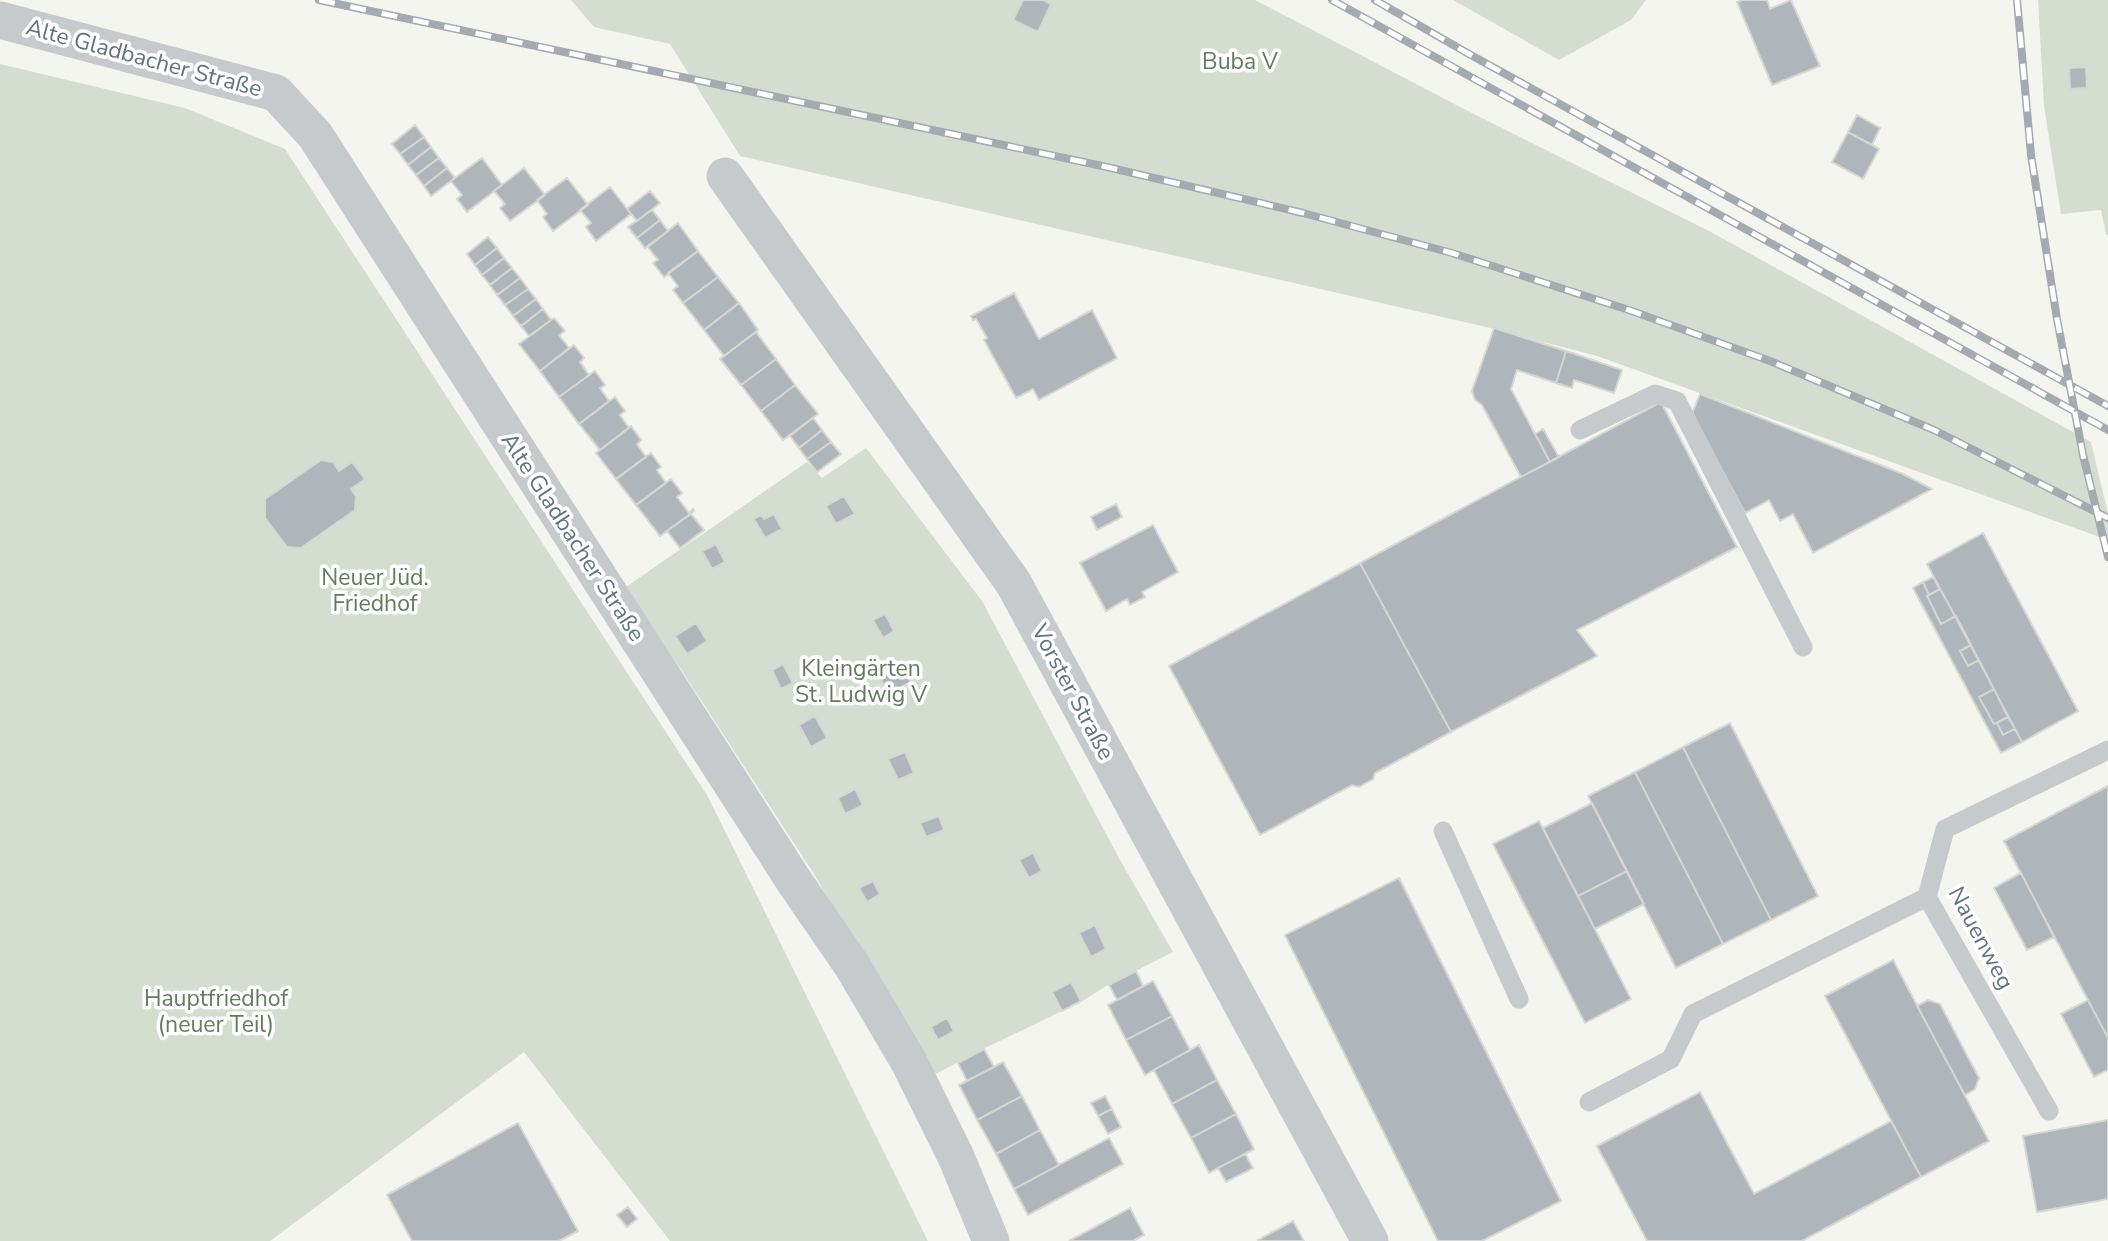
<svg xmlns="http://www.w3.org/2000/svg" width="2108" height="1241" font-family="'Nunito Sans',sans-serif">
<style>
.green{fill:#d5ddd1}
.building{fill:#aeb6bb;stroke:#d6d6d3;stroke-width:2}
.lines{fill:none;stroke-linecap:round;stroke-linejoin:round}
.lane{stroke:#c7cacd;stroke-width:19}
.street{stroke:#c7cacd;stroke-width:37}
.rail-casing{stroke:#a4aab0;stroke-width:8}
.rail{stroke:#fff;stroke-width:5;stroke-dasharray:16;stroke-linecap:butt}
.labels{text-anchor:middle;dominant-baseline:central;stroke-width:7;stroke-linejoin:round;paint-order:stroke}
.street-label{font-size:23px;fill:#617384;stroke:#fff}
.park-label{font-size:23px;fill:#647b60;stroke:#fff}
</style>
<rect width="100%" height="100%" fill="#f5f5f0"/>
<path class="green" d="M571,0H1255L1468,111L1709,231L2091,442L2108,514V540L1597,356L1486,327L740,156L670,44L594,27Z
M1453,0H1646L1631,20L1559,60Z
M2038,0H2108V235H2106L2101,210L2061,214L2044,106Z
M0,64L185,108L285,149L707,795L928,1241H670L524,1052L270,1241H0Z
M866,448L982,601L1120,860L1173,952L1108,985L1081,1002L985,1048L930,1077L814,874L682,671L623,589L807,462L822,478Z"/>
<path class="building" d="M1023,0H1043L1051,4L1038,32L1013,20Z
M1742,0H1767L1770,9L1791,0L1820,66L1772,85L1737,2Z
M2086,67L2087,88L2070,89L2069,68Z
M1857,115L1880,128L1872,145L1848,132Z
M415,125L424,137L400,154L392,144Z
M1848,132L1879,149L1863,179L1832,162Z
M424,137L431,147L408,165L400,154Z
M431,147L439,158L416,175L408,165Z
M439,158L447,168L424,186L416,175Z
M482,158L502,185L467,212L457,199L462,195L451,181Z
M447,168L455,178L431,196L424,186Z
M524,168L545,195L510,221L500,208L505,204L494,191Z
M567,178L588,205L553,231L543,217L547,214L537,200Z
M610,187L631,214L596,241L586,227L591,223L580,210Z
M650,191L660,203L637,221L627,209Z
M652,210L660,220L637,238L628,227Z
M660,220L668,231L645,248L637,238Z
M678,223L698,251L664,277L653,263L658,260L648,247Z
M488,237L497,248L475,265L467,254Z
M497,248L504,258L482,275L475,265Z
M698,251L718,277L683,303L673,290L678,286L668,273Z
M504,258L512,268L490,285L482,275Z
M512,268L520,278L497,295L490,285Z
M718,277L739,303L704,330L683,303Z
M520,278L528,289L505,305L497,295Z
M528,289L536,299L513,316L505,305Z
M1014,293L1039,339L1092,310L1117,358L1039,400L1033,389L1016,398L984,340L987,338L976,319L973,320L971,316Z
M536,299L543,309L521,326L513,316Z
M739,303L758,330L724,356L704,330Z
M543,309L551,320L529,336L521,326Z
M554,318L565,331L559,335L569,348L540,371L519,344Z
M1494,328L1566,351L1556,383L1517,370L1511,389L1550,462L1521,477L1482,405L1475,400L1472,391Z
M756,332L776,359L741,385L720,359Z
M574,345L584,358L580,362L589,375L559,397L540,371Z
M1566,351L1622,370L1614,393L1574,380L1572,388L1556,383Z
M776,359L795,385L761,411L741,385Z
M595,371L605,385L600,388L609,401L579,424L559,397Z
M795,385L818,414L783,440L761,411Z
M1700,394L1903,474L1932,489L1813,553L1793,514L1780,521L1769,500L1745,513L1692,414Z
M615,397L625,411L620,415L629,428L600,450L579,424Z
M1661,402L1737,547L1577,630L1597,656L1451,732L1360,563Z
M813,418L822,430L799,448L790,436Z
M631,426L641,440L637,444L646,457L616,479L596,453Z
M1543,429L1559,457L1550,462L1535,434Z
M822,430L831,442L807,459L799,448Z
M831,442L841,454L817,472L807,459Z
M651,453L661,467L657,470L666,483L636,505L616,479Z
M321,460L333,462L339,471L352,462L365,479L351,489L356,496L355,510L301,548L287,547L265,518V499Z
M671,479L682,493L677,497L689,513L693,509L694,511L660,536L636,505Z
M844,496L855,514L836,524L826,506Z
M1116,504L1122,517L1097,530L1091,517Z
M691,514L704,530L680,548L667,531Z
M774,514L782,529L765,538L754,519L761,515L764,519Z
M1153,525L1178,572L1142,592L1145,597L1130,605L1127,599L1106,611L1080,563Z
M1983,533L2078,711L2022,742L1927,564Z
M716,544L725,562L712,569L702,551Z
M1360,563L1451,732L1375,773L1373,779L1359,787L1352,785L1260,835L1169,666Z
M1933,577L1940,589L1929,595L1923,582Z
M1923,582L1929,595L1927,596L1941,624L1956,616L1971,645L1960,651L1968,666L1979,660L1994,689L1979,697L1994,724L1997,723L2003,735L2015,729L2022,742L2001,753L1913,588Z
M1940,589L1955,616L1941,624L1927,596Z
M885,614L894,631L883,638L873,620Z
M696,623L707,641L687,654L675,636Z
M1971,645L1979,660L1968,666L1960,651Z
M783,664L793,683L781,689L772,670Z
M902,666L911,682L888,694L880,678Z
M1994,689L2008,717L1994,724L1979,697Z
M815,716L827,738L811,747L799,725Z
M2008,717L2015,729L2003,735L1997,723Z
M1730,723L1818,896L1771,920L1683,747Z
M1683,747L1771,920L1723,944L1635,772Z
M905,752L914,773L898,780L888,759Z
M1635,772L1723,944L1676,968L1588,796Z
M2108,786V1038L2004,841Z
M855,789L863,805L845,814L838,798Z
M1592,803L1627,871L1578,896L1543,828Z
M939,816L944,830L926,837L920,823Z
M1539,821L1631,999L1585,1023L1493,844Z
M1033,853L1042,871L1029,878L1019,860Z
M1627,871L1644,904L1595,929L1578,896Z
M2021,873L2054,937L2027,950L1994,888Z
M1399,878L1561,1201L1482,1241H1438L1285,935Z
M873,881L880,894L867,902L859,888Z
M1095,925L1106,949L1091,957L1079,933Z
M1893,960L1989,1141L1921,1177L1825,996Z
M1136,971L1143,986L1117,1000L1109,985Z
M1153,981L1172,1016L1126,1040L1108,1005Z
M1071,982L1081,1001L1062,1011L1052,992Z
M1928,1000L1940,1004L1979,1078L1975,1089L1965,1095L1917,1006Z
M2088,1000L2108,1038V1070L2094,1077L2061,1014Z
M1172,1016L1190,1050L1145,1075L1126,1040Z
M947,1018L954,1031L938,1040L931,1027Z
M1199,1045L1217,1080L1172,1104L1154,1070Z
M984,1049L994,1067L967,1081L958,1063Z
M1003,1062L1022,1096L977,1120L959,1085Z
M1217,1080L1236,1114L1191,1138L1172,1104Z
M1700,1092L1754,1194L1891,1121L1921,1177L1802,1241H1647L1597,1146Z
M1022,1096L1040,1130L996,1154L977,1120Z
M1105,1096L1112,1109L1098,1116L1091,1103Z
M1112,1109L1121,1127L1108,1134L1098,1116Z
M1236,1114L1254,1149L1209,1173L1191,1138Z
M2108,1120V1199L2037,1212L2023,1136Z
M518,1123L578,1231L559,1241H412L387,1195Z
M1040,1130L1059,1165L1014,1189L996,1154Z
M1109,1138L1123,1164L1028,1215L1014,1189Z
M1245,1154L1253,1168L1226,1182L1218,1168Z
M628,1207L637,1219L627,1227L617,1215Z
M1130,1208L1144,1235L1133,1241H1069Z
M1293,1221L1304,1241H1259L1258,1240Z"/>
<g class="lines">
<path class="lane" d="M1580,430L1655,394L1677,401L1803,647
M1443,831L1519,999
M1589,1102L1671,1059L1693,1014L1927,897
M2049,1111L1927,897L1945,829L2108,750"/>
<path class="street" d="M0,20L276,93L315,135L794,881L853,967L909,1062L956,1157L991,1241
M725,176L1014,584L1370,1241"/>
<g class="rail-casing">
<path id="rail" d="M319,0L1107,167L1303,213L1452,253L1632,311L1770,361L1934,430L2108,518
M1332,0L2108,430
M1375,0L1469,54L2108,406
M2017,0L2031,155L2057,319L2083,455L2108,557"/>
</g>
<use href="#rail" class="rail"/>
</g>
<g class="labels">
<g class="street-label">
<text transform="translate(144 58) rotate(15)">Alte Gladbacher Straße</text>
<text transform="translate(573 537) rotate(57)">Alte Gladbacher Straße</text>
<text transform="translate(1073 692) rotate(62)">Vorster Straße</text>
<text transform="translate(1981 938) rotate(62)">Nauenweg</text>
</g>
<g class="park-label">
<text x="1240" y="61">Buba V</text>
<text x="375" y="577">Neuer Jüd.<tspan x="375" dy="26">Friedhof</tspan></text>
<text x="861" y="668">Kleingärten<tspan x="861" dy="26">St. Ludwig V</tspan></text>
<text x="216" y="998">Hauptfriedhof<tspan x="216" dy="26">(neuer Teil)</tspan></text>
</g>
</g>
</svg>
